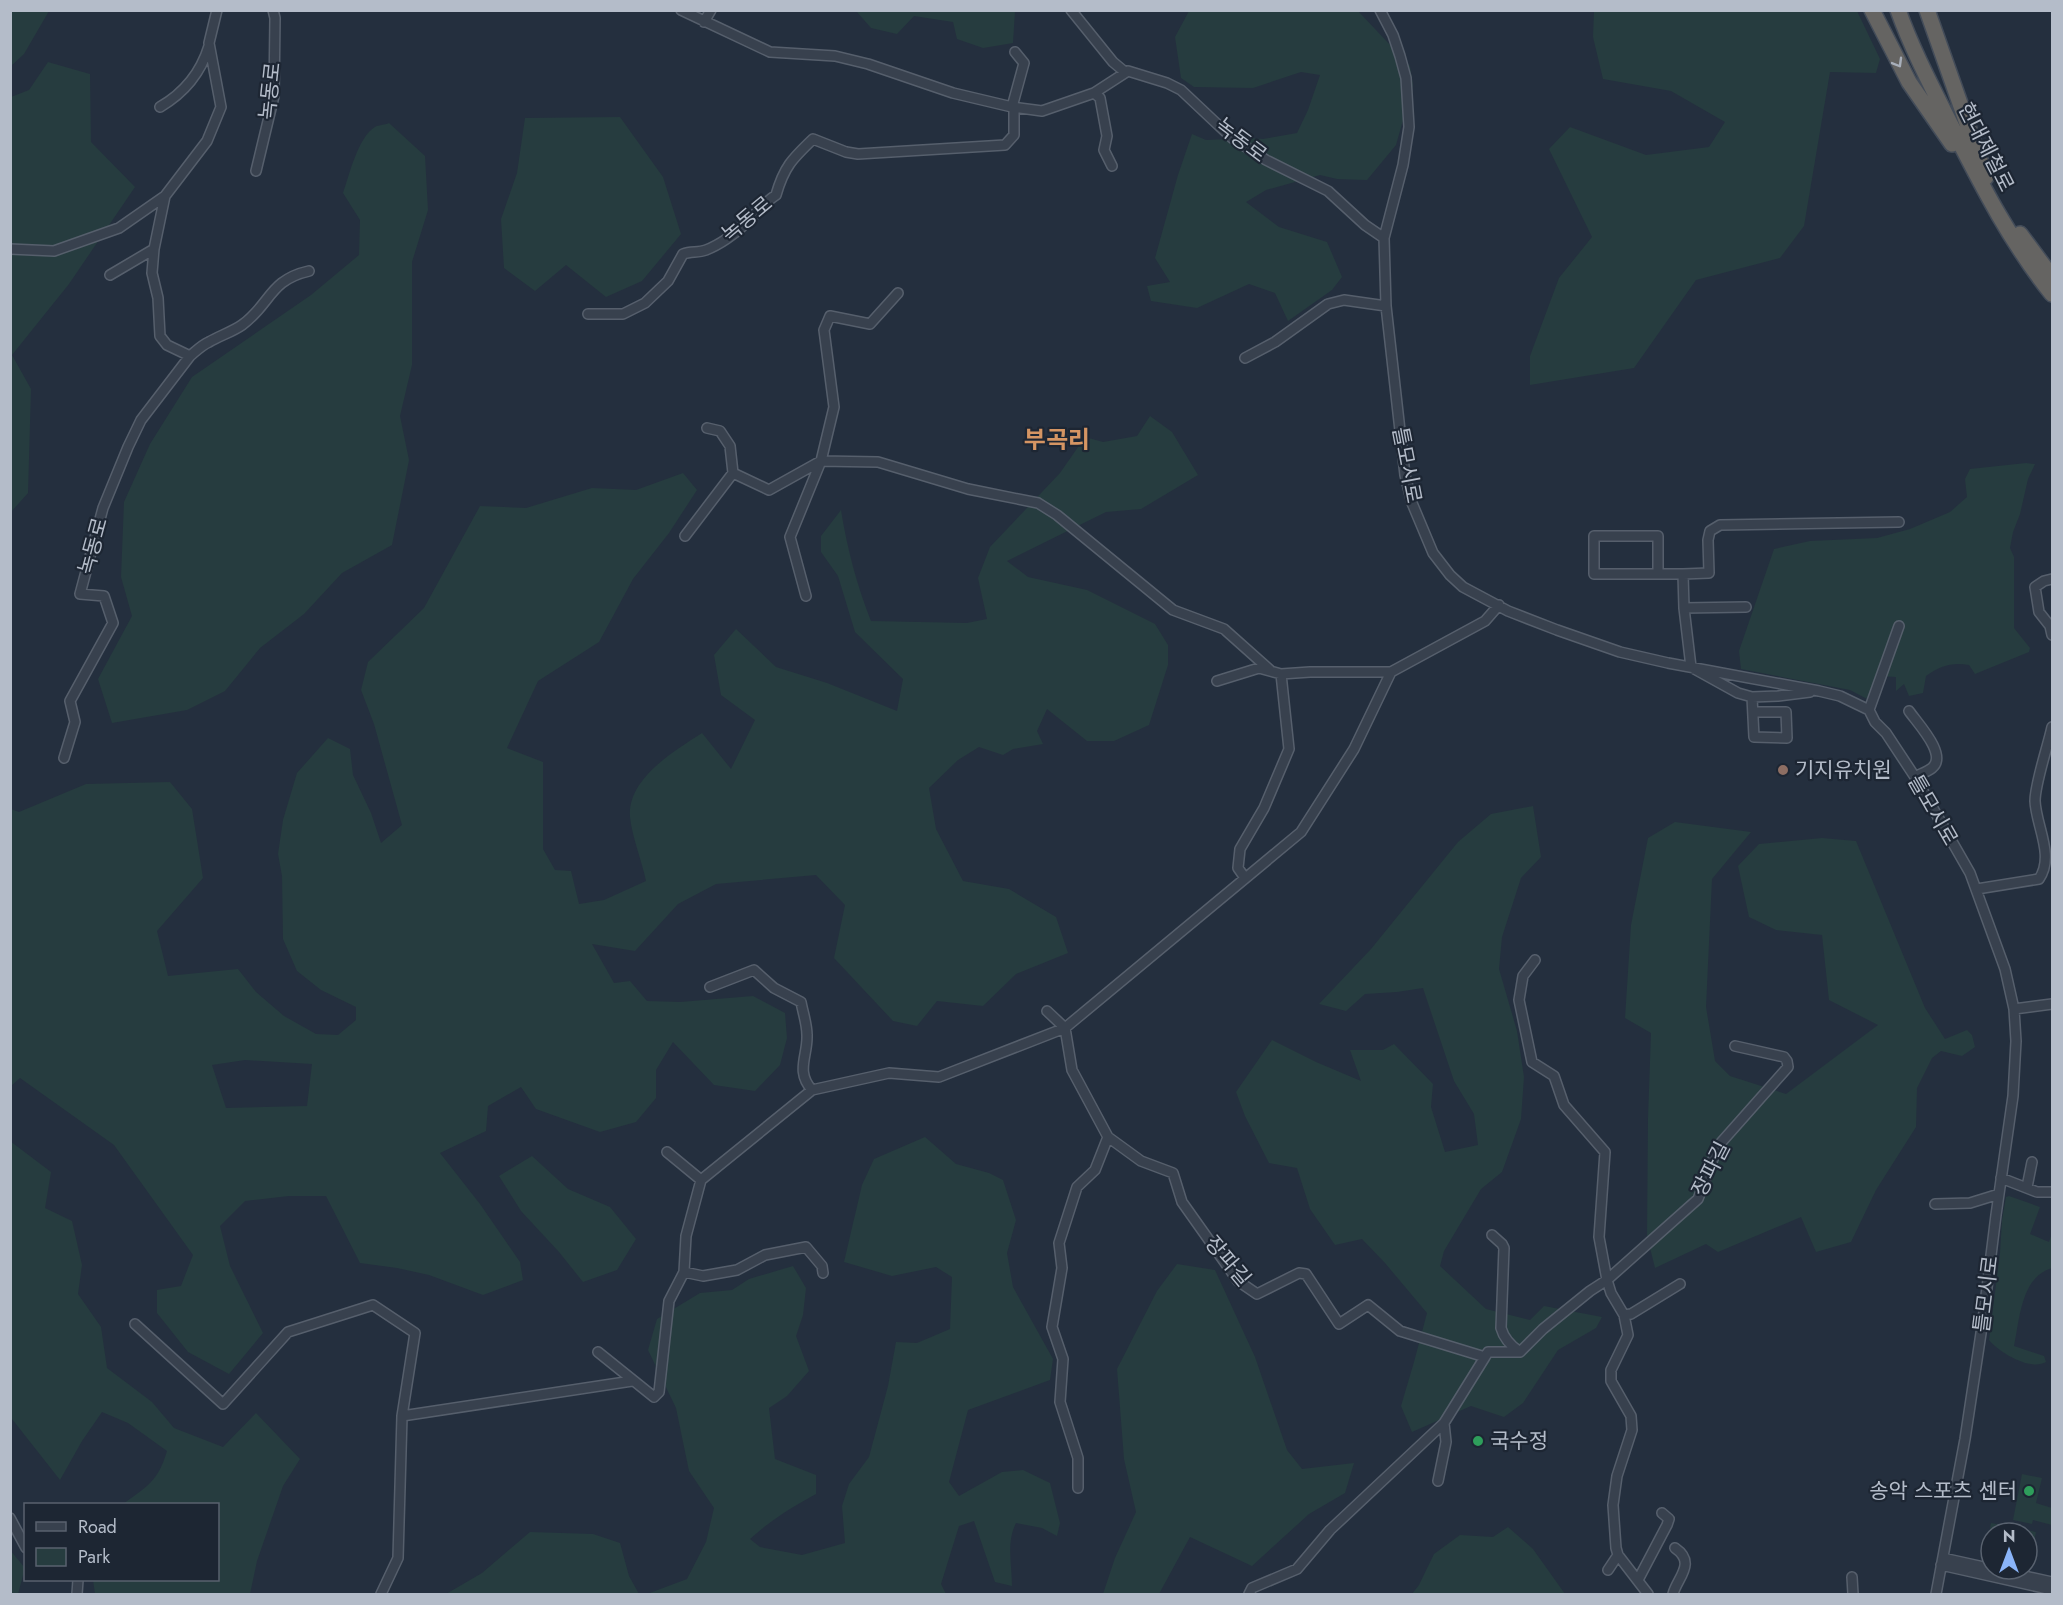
<svg xmlns="http://www.w3.org/2000/svg" width="2063" height="1605" font-family="Jost,'Noto Sans KR',sans-serif">
<style>
.green{fill:#263c3f;fill-rule:evenodd}
.lines{fill:none;stroke-linecap:round;stroke-linejoin:round}
.minor-casing{stroke:#565f6c;stroke-width:12}
.trunk-casing{stroke:#434c59;stroke-width:18}
.minor{stroke:#38414e;stroke-width:9}
.trunk{stroke:#656462;stroke-width:15}
.oneway{stroke:#a8afba}
.education-dot{fill:#8d6e63;stroke:#1d2633;stroke-width:2}
.leisure-dot{fill:#2e9e5b;stroke:#1d2633;stroke-width:2}
.labels{text-anchor:middle;dominant-baseline:central;stroke-width:4.5;stroke-linejoin:round;paint-order:stroke}
.street-label{font-size:21px;fill:#b4bcc9;stroke:#1d2633}
.poi-label{font-size:21px;fill:#b4bcc9;stroke:#1d2633;text-anchor:start}
.quarter-label{font-size:24px;font-weight:bold;fill:#d59563;stroke:#1d2633}
</style>
<rect width="100%" height="100%" fill="#242f3e"/>
<path class="green" d="M11,10L49,11L24,54L11,66Z
M1189,11H1358L1410,66L1413,85L1396,145L1367,180L1337,179L1320,175L1266,190L1246,202L1279,227L1327,242L1342,277L1332,290L1288,321L1275,293L1249,284L1197,308L1151,301L1147,286L1170,282L1155,258L1178,175L1192,134L1206,140L1251,138L1263,139L1297,133L1308,110L1320,75L1301,72L1253,88L1194,87L1181,78L1175,37Z
M1594,11H1857L1880,59L1876,73L1830,72L1804,226L1780,258L1696,280L1634,368L1530,385V356L1559,278L1592,237L1549,149L1570,127L1646,155L1709,147L1725,122L1671,91L1603,79L1593,37Z
M857,12L1015,11L1013,43L983,48L957,39L953,22L914,16L897,34L871,28Z
M48,62L90,74L91,142L135,187L69,284L12,355L31,389L28,493L11,512V97L29,90Z
M620,117L663,177L681,234L642,281L606,297L566,265L535,291L504,268L501,219L517,173L525,118Z
M389,123L425,156L428,210L412,262V365L400,416L409,460L392,545L342,573L304,614L260,648L225,691L187,710L112,723L98,679L132,616L121,577L124,502L150,444L192,377L311,295L359,255L360,220L343,193C349,176 358,137 375,127C378,125 385,125 389,123Z
M1150,416L1172,432L1198,475L1141,509L1106,512L1007,561L1028,577L1087,590L1155,624L1168,645V665L1149,725L1114,741H1087L1047,709L1037,731L1043,744L1013,749L1003,755L979,747L958,760L929,788L936,829L963,881L1009,889L1056,917L1068,953L1016,974L983,1006L937,1001L917,1026L893,1021L834,958L845,905L816,875L716,884L678,904L635,951L592,944L614,983L630,981L647,1001L680,1002L753,996L785,1013L787,1038L780,1065L755,1091L714,1085L673,1042L656,1070V1098L636,1122L600,1132L536,1109L521,1087L488,1106L486,1131L440,1153L480,1204L520,1262L523,1280L483,1295L429,1275L397,1268L360,1263L326,1196H289L245,1201L220,1226L230,1266L263,1333L229,1374L188,1352L157,1313V1290L181,1286L193,1255L114,1145L20,1078L11,1086V809L19,812L86,784L170,782L192,809L203,878L157,931L168,976L238,969L256,992L284,1016L316,1034L338,1035L356,1020V1007L321,990L297,971L283,939L282,876L278,854L283,820L297,773L328,738L350,749L353,775L371,813L381,843L402,825L374,724L361,690L368,662L424,608L480,506L526,508L592,488L636,490L683,473L697,490L669,533L633,579L599,642L538,681L507,748L543,762V849L555,870L571,871L579,904L604,900L646,881C642,861 632,837 630,817C627,779 674,751 702,733L731,769L755,720L721,695L714,655L736,629L776,667L827,683L897,711L903,679L855,632L838,576L821,552V536L841,510C847,548 857,586 871,621L967,623L987,619L978,578L990,547L1060,473L1085,437L1103,442L1137,436ZM245,1060L312,1064L307,1106L226,1108L212,1065Z
M2026,463L2035,464L2028,479L2020,514L2013,532L2010,548L2014,557V628L2030,648L2029,652L1975,674L1969,665C1952,662 1940,666 1926,676L1923,693L1909,696L1904,684L1896,691V677L1881,676L1871,701L1850,690L1741,669L1739,651L1774,549L1810,541L1877,538L1910,529L1950,512L1967,497L1965,479L1970,469Z
M1533,806L1541,857L1521,878L1502,937L1499,969L1517,1031L1524,1077L1521,1119L1502,1172L1481,1189L1444,1251L1440,1266L1486,1309L1530,1320L1544,1306L1602,1317L1596,1328L1558,1350L1523,1403L1504,1417L1471,1406L1412,1432L1401,1406L1414,1362L1427,1313L1385,1263L1362,1239L1335,1245L1310,1209L1297,1168L1269,1163L1245,1116L1236,1092L1272,1040L1316,1062L1361,1081L1350,1050H1383L1394,1044L1433,1084L1431,1107L1445,1152L1478,1145L1474,1114L1454,1081L1423,988L1397,992L1365,994L1346,1011L1319,1004L1371,949L1458,842L1491,814Z
M1675,822L1751,832L1712,879L1706,1007L1715,1061L1730,1076L1786,1094L1878,1025L1829,1000L1822,935L1776,930L1749,917L1738,866L1759,844L1822,838L1856,841L1925,1008L1945,1039L1967,1030L1972,1035L1975,1047L1962,1056L1941,1051L1932,1058L1917,1088L1916,1127L1876,1190L1851,1242L1816,1252L1801,1217L1718,1252L1706,1244L1655,1268L1647,1236L1648,1118L1651,1033L1625,1018L1631,925L1648,838Z
M925,1137L956,1164L989,1173L1003,1180L1016,1220L1007,1253L1013,1287L1053,1359L1050,1380L968,1410L949,1482L959,1496L1002,1472L1023,1470L1050,1483L1060,1523L1057,1536L1042,1528L1016,1523C1006,1543 1012,1564 1012,1586L995,1582L974,1521L959,1526L941,1584L946,1594H647L687,1579L706,1542L714,1508L689,1471L676,1408L648,1350L657,1319L700,1293L732,1290L749,1279L793,1266L806,1288L803,1315L796,1336L809,1371L787,1396L769,1408L775,1459L816,1475V1494C792,1507 771,1520 750,1539L760,1547L802,1555L845,1543L842,1506L849,1484L869,1457L888,1386L896,1342L917,1343L950,1329L952,1277L936,1267L892,1276L844,1262L862,1185L874,1159Z
M10,1141L51,1172L45,1208L72,1221L82,1265L78,1294L101,1327L107,1368L152,1402L174,1428L223,1447L256,1413L300,1459L283,1486L257,1561L250,1594H95L93,1580H218V1504H123C148,1486 158,1481 167,1451L128,1423L102,1412L82,1441L60,1480L12,1419L10,1414Z
M532,1156L568,1189L610,1207L636,1239L617,1270L583,1282L559,1252L521,1211L499,1176Z
M2009,1196L2040,1207L2030,1234L2049,1242L2052,1233V1268C2021,1277 2020,1318 2014,1346L2044,1356L2046,1362C2030,1371 2000,1353 1989,1340L2000,1253L2002,1220L2006,1197Z
M1177,1264L1215,1270L1255,1357L1287,1450L1302,1469L1354,1463L1345,1493L1309,1514L1252,1566L1190,1537L1159,1594H1103L1115,1558L1136,1512L1124,1459L1117,1369L1157,1291Z
M2022,1474L2042,1478L2036,1503L2052,1508V1525L2033,1520L2032,1524L2013,1520Z
M1991,1523L2036,1532L2031,1556L2027,1555V1533H1991V1547L1987,1546Z
M1508,1527L1533,1549L1565,1594H1412L1419,1585L1434,1554L1460,1535L1493,1537Z
M530,1532L593,1534L620,1543L629,1576L639,1594H446L482,1573Z
M10,1550L25,1568L18,1594H11Z"/>
<g class="lines">
<g class="minor-casing">
<path id="minor" d="M681,10L770,52L835,56L868,64L953,93L1012,107L1042,111L1094,93L1128,71L1167,83L1181,90L1232,138L1266,160L1328,191L1365,225L1384,238
M1071,10L1113,62L1125,72
M1380,10L1393,35L1400,56L1406,78L1409,127L1403,165L1384,238L1386,306L1405,475L1412,503L1433,553L1450,575L1463,587L1508,611L1557,630L1620,652L1668,663L1819,691L1840,696L1869,710L1875,722L1886,733L1915,777L1970,873L2005,969L2014,1009L2016,1041L2013,1096L1996,1215L1983,1320L1965,1439L1936,1594
M704,22L711,10
M1094,93L1100,98L1107,136L1104,150L1112,166
M160,107C184,93 201,72 209,46
M1012,107L1024,63L1015,52
M256,171L274,96L275,18L273,10
M165,196L154,249L152,273L158,298L160,336L167,345L190,356C196,351 202,345 209,342C219,336 232,332 242,325C271,304 269,280 309,271
M10,249L54,251L119,228L165,196L207,141L221,107L209,43L217,10
M110,275L154,249
M588,314H623L645,303L668,281L683,254C691,251 698,253 706,250C719,245 735,234 745,224C757,214 762,204 776,195C784,167 792,159 813,139L846,152L858,154L1005,145L1014,135V107
M1245,358L1275,342L1328,304L1344,300L1386,306
M707,428L720,431L730,446L733,473L769,490L821,461L878,462L968,489L1038,503L1057,515L1173,610L1224,629L1270,670
M685,536L733,473
M1658,574V536H1594V574H1683L1684,608L1691,667L1738,693L1752,697L1754,737L1787,738L1786,712H1753
M1683,574L1709,573L1708,540L1710,531L1720,525L1899,522
M2052,579L2044,581L2035,587L2039,612L2050,626L2052,635
M806,596L790,537L821,461L834,407L824,330L830,316L870,324L898,293
M1684,608L1746,607
M1217,681L1259,668L1281,674L1310,672H1391
M1752,697L1778,696L1810,692
M1869,710L1899,626
M1909,711C1918,724 1948,755 1932,768C1927,772 1920,774 1915,777
M64,758L75,722L70,701L113,623L104,596L80,594L103,508L128,447L141,420L190,356
M1245,878L1238,868L1240,849L1264,808L1289,749L1281,674
M1977,889L2039,879C2055,856 2036,826 2035,801C2035,783 2048,746 2052,727
M1535,960L1523,976L1519,1000L1532,1062L1554,1076L1564,1105L1605,1152L1599,1237L1607,1280L1611,1293L1624,1315L1628,1335L1611,1370V1381L1631,1416L1632,1430L1617,1476L1613,1505L1616,1548L1618,1555L1648,1594
M710,987L754,970L774,988L801,1002C803,1013 807,1024 807,1035C808,1056 795,1071 812,1090
M2014,1009L2052,1004
M1047,1011L1065,1028L1072,1070L1108,1137L1095,1170L1077,1187L1059,1243L1062,1268L1052,1327L1063,1359L1060,1402L1078,1458V1488
M1108,1137L1141,1161L1173,1173L1182,1202L1238,1281L1257,1294L1299,1273L1306,1274L1339,1324L1368,1305L1400,1331L1485,1357L1488,1352H1520L1543,1329L1590,1291L1607,1280L1698,1199L1718,1146L1788,1067L1787,1061L1784,1057L1735,1046
M667,1152L701,1180
M2001,1178L2037,1192H2052
M2027,1187L2032,1162
M1935,1204L1970,1203L1999,1194
M1492,1235L1502,1244L1504,1248L1501,1328C1504,1339 1511,1346 1520,1352
M684,1272L703,1276L737,1270L765,1255L806,1247L822,1266L823,1273
M1624,1315L1631,1314L1680,1284
M135,1324L223,1404L288,1332L373,1305L415,1333L402,1416L398,1558L381,1594
M598,1352L654,1397L659,1392L669,1301L684,1272L686,1236L701,1180L812,1090L889,1073L939,1077L1065,1028L1301,832L1354,749L1391,672L1485,621L1499,605
M402,1416L632,1381
M1438,1481L1446,1442L1444,1423
M10,1518L26,1548
M1943,1558L2052,1582
M1941,1565L2052,1590
M1608,1570L1618,1555
M1852,1577L1853,1594
M1638,1580L1667,1525L1669,1519L1662,1513
M77,1594L78,1580
M1249,1594L1252,1588L1297,1569L1330,1530L1444,1423L1485,1357
M1673,1594C1677,1578 1697,1563 1675,1548"/>
</g>
<g class="trunk-casing">
<path id="trunk" d="M1872,10L1909,82L1952,144
M1898,10C1913,52 1934,91 1954,131C1983,188 2012,244 2052,294
M1927,10L1986,177
M2020,234L2052,277"/>
</g>
<use href="#minor" class="minor"/>
<use href="#trunk" class="trunk"/>
</g>
<defs><path id="oneway-chevron" d="M-2-3.5L2.5 0L-2 3.5" fill="none" stroke-width="1.6" stroke-linecap="round" stroke-linejoin="round" transform="scale(1.5)"/></defs>
<use class="oneway" href="#oneway-chevron" transform="translate(1898 63) rotate(60)"/>
<circle class="education-dot" cx="1783" cy="770" r="6"/>
<g class="leisure-dot">
<circle cx="1478" cy="1441" r="6"/>
<circle cx="2029" cy="1491" r="6"/>
</g>
<g class="labels">
<g class="street-label">
<text transform="translate(270 91) rotate(-84)">녹동로</text>
<text transform="translate(1241 140) rotate(37)">녹동로</text>
<text transform="translate(1986 147) rotate(63)">현대제철로</text>
<text transform="translate(747 219) rotate(-40)">녹동로</text>
<text transform="translate(1407 465) rotate(79)">틀모시로</text>
<text transform="translate(93 546) rotate(-75)">녹동로</text>
<text transform="translate(1933 810) rotate(60)">틀모시로</text>
<text transform="translate(1711 1169) rotate(-63)">장파길</text>
<text transform="translate(1228 1261) rotate(50)">장파길</text>
<text transform="translate(1986 1294) rotate(-83)">틀모시로</text>
</g>
<g class="poi-label">
<text x="1795" y="770">기지유치원</text>
<text x="1490" y="1441">국수정</text>
<text x="2017" y="1491" text-anchor="end">송악 스포츠 센터</text>
</g>
<g class="quarter-label">
<text x="1057" y="439">부곡리</text>
</g>
</g>
<rect width="2063" height="1605" fill="none" stroke="#b4bcc9" stroke-width="24"/>
<rect x="24" y="1503" width="195" height="78" fill="#1d2633" stroke="#59626f" stroke-width="1.5"/>
<rect x="36" y="1522" width="30" height="9" fill="#38414e" stroke="#59626f" stroke-width="1.5"/>
<text x="78" y="1533" font-size="18" fill="#b4bcc9">Road</text>
<rect x="36" y="1548" width="30" height="18" fill="#263c3f" stroke="#59626f" stroke-width="1.5"/>
<text x="78" y="1563" font-size="18" fill="#b4bcc9">Park</text>
<g transform="translate(2009 1551)"><circle r="28" fill="#1d2633" stroke="#59626f" stroke-width="1.5"/>
<path d="M0-4.5L10 22L0 15L-10 22Z" fill="#8ab4f8"/>
<text y="-9" font-size="16" font-weight="bold" text-anchor="middle" fill="#b4bcc9">N</text>
</g>
</svg>
